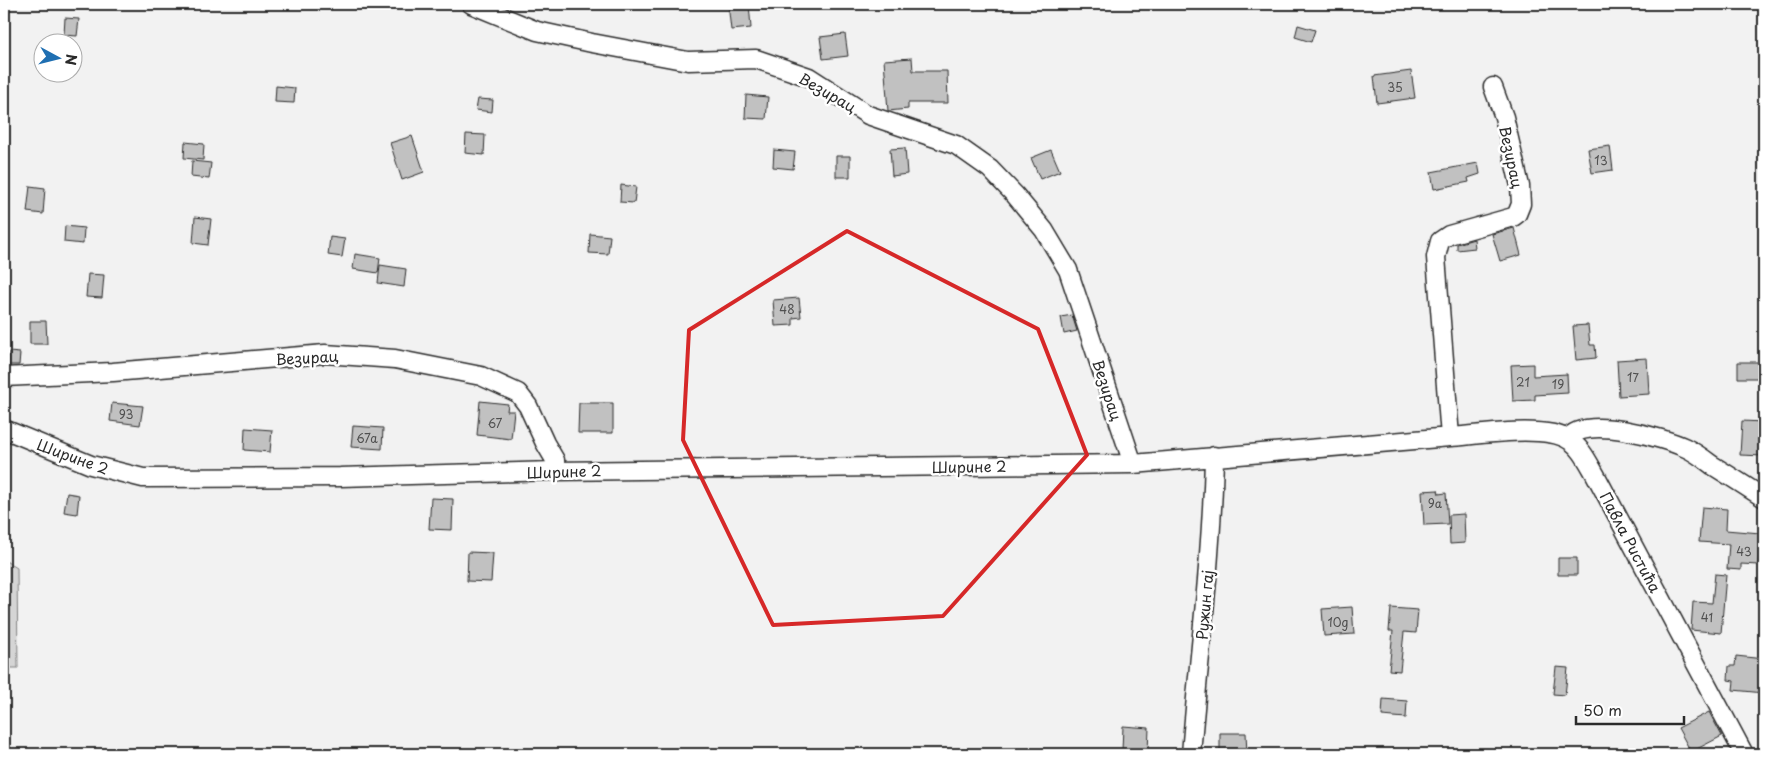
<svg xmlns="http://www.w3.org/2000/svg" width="1768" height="758" font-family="'Playpen Sans',sans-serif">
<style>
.green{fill:#d5d5d5;stroke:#808080}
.building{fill:#c1c1c1;stroke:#2b2b2b}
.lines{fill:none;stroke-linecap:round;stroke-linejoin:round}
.street-casing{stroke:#2b2b2b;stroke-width:21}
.street{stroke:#fff;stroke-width:18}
.marked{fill:none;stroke:#d62828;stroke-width:4;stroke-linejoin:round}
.labels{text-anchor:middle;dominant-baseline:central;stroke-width:5;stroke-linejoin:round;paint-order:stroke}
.number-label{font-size:12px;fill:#505050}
.street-label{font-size:15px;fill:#2b2b2b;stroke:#fff}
</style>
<rect width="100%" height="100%" fill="#f2f2f2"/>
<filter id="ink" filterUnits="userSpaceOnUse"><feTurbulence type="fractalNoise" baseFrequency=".02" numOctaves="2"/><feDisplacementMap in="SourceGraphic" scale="10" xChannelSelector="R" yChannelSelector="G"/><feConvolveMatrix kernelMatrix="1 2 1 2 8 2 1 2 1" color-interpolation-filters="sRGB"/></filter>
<g filter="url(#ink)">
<path class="green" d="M4,560L17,568L18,668H4Z"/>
<path class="building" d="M728,4H749L751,28L731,30Z
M65,18L79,19L77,36L64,35Z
M1298,25L1315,30L1311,42L1295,37Z
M845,34L848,56L823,59L820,37Z
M912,58L913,71H947L948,103H908V109L888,111L884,60Z
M1411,71L1415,98L1377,103L1374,76Z
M276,86L295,88L294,103L275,102Z
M746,95L768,97L766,119L745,118Z
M478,99L493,100L492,112L476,110Z
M466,134L485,135L484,155L465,153Z
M412,136L424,172L402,180L390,143Z
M185,142L204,144L203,160L184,158Z
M1610,146L1613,170L1592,173L1588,149Z
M905,148L907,174L892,176L890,149Z
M774,150L795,152L793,169L773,167Z
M1051,150L1060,171L1040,179L1031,158Z
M836,156H850V177H836Z
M192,161L211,163L209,179L191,177Z
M1478,163L1480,174L1468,178L1469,182L1434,189L1431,172Z
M621,185L636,187L634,203L620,202Z
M30,186L45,188L43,214L27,212Z
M195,217L211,219L208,245L193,243Z
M65,226L84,228L83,244L64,242Z
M1514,228L1521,255L1500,261L1492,234Z
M590,234L610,236L608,254L589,253Z
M330,237L345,239L342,257L328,255Z
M1474,239L1475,248L1457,250V244Z
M355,254L380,258L378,273L353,269Z
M380,265L406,269L404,287L378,283Z
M88,274L104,275L102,298L86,297Z
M799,298L801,317L793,318V325L775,326L773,300Z
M1072,315L1077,331L1064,334L1061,317Z
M30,321H46L47,344H30Z
M1588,325L1590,345H1595L1596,358L1576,360L1573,326Z
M9,352L20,353L19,365H9Z
M1647,358L1649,394L1619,396L1617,360Z
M1738,362H1761V378H1738Z
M1533,364V376L1567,374L1568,393L1535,395V400L1513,401L1511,365Z
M480,401L508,404L507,411H514L511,439L477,435Z
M112,403L143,406L140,425L110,421Z
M579,403H613V433H578Z
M1742,421L1764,422V456L1740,455Z
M353,426L383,428L382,449L351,447Z
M245,428L272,430L270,452L244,450Z
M1438,490L1439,494L1446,493L1448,524L1424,525L1422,491Z
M67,493L79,495L77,514L64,512Z
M431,498L453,499L452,530L429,529Z
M1702,507L1727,509L1726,530L1760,533L1758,565L1741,564V570L1727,569L1729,544L1699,542Z
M1464,514L1465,543L1450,544L1449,515Z
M468,552L493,553L491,582L467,581Z
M1558,558H1577V575H1558Z
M1715,574L1726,575L1721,633L1691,630L1693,602L1712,603Z
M1352,607L1354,634L1324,636L1322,609Z
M1391,608L1418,610L1416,633L1404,632L1400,671L1389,670L1393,631H1389Z
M1736,656L1764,659V693L1733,690L1734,681L1728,680L1729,666H1735Z
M1556,667L1568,668L1565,695L1553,694Z
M1383,699L1407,701L1406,718L1382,716Z
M1709,712L1722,736L1691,752L1678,728Z
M1123,726L1149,728L1148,752L1122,751Z
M1220,733H1246L1247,754H1220Z"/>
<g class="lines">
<g class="street-casing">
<path id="street" d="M471,4L537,31L592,43L688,61L756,59L809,77L868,115L956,145L990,169L1015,195L1044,230L1068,270L1133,464
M4,377L113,372L325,354L395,359L481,376L518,393L528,406L545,443L555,460L554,471
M4,429L91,465L143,478L340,477L554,471L1133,464L1450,437L1436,257L1440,241L1449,235L1513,217L1517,214L1521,204L1520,186L1504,117L1493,87
M1450,437C1479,435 1546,424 1569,440C1581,447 1588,462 1595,474L1744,754
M1568,439C1583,414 1665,438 1686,448C1695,452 1704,459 1712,465C1730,476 1747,487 1764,498
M1191,754C1199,655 1212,556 1214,456"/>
</g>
<use href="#street" class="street"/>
</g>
</g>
<path class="marked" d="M847,231L1038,329L1087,455L943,616L773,625L683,440L689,330Z"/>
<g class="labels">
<g class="number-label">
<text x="1395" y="87">35</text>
<text x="1601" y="160">13</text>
<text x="787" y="309">48</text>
<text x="1633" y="377">17</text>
<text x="1523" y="382">21</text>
<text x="1558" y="384">19</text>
<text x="126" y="414">93</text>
<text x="495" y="423">67</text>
<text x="367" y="438">67a</text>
<text x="1435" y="503">9a</text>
<text x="1744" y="551">43</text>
<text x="1707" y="617">41</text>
<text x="1338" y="622">10g</text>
</g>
<g class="street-label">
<text transform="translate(828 92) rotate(30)">Везирац</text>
<text transform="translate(1512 157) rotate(78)">Везирац</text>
<text transform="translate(307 357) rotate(-3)">Везирац</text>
<text transform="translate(1108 390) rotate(72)">Везирац</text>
<text transform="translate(73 456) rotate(20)">Ширине 2</text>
<text transform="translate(969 466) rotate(-1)">Ширине 2</text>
<text transform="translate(564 471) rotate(-2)">Ширине 2</text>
<text transform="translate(1631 542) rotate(62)">Павла Ристића</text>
<text transform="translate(1204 605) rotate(-85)">Ружин гај</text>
</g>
</g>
<rect width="1768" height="758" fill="none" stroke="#fff" stroke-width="20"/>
<rect x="10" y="10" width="1748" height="738" fill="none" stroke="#2b2b2b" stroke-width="2" filter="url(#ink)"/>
<g transform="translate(58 58) rotate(97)"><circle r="24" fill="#ffffff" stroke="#aaaaaa"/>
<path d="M0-4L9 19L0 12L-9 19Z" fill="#1f6fb2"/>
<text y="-8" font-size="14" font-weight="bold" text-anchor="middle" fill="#2b2b2b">N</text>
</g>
<path d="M1576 716v8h108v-8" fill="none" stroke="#2b2b2b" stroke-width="2.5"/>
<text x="1583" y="716" font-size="15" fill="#2b2b2b" stroke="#ffffff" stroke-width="4" paint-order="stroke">50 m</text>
</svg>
